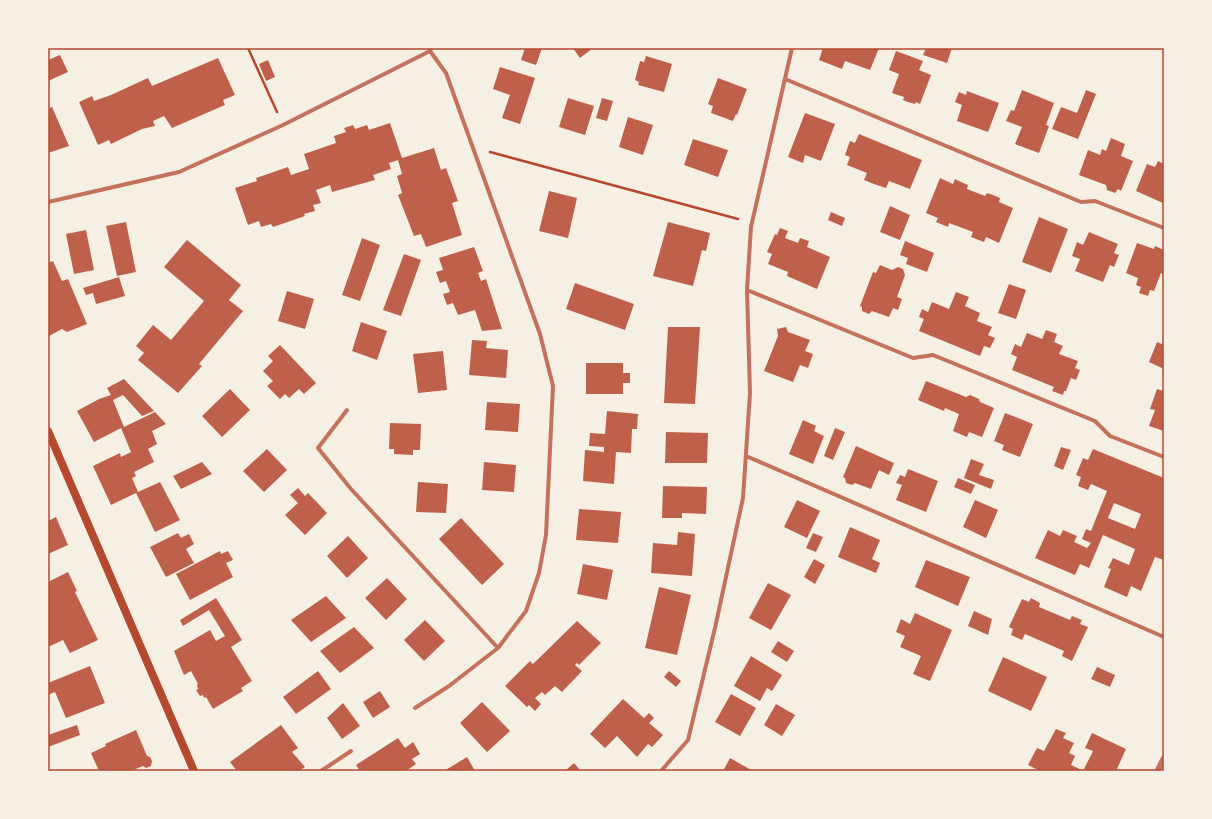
<svg xmlns="http://www.w3.org/2000/svg" width="1212" height="819" font-family="'Source Serif 4',serif">
<style>
.building{fill:#bf614a;fill-rule:evenodd}
.lines{fill:none;stroke-linecap:round;stroke-linejoin:round}
.path{stroke:#b5482f;stroke-width:2.5}
.minor{stroke:#c5725c;stroke-width:4}
.tertiary{stroke:#c5725c;stroke-width:7}
.secondary{stroke:#b5482f;stroke-width:8}
.neatline{fill:none;stroke:#b5482f;stroke-width:1.5}
</style>
<rect width="100%" height="100%" fill="#f6efe4"/>
<path class="building" d="M525,48H542L536,65L521,60Z
M573,48H593L580,58Z
M823,48H879L870,70L845,61L842,69L819,60Z
M926,48H952L947,63L923,55Z
M896,51L923,61L919,70L931,75L920,104L916,102L915,104L908,102L903,100L904,97L892,93L899,74L889,70Z
M60,55L68,72L48,81V60Z
M646,56L672,64L664,92L638,85L639,82L635,80L640,61L644,62Z
M218,58L235,95L223,100L225,105L172,128L164,116L153,121L155,126L142,129L111,144L109,140L98,145L79,102L92,96L94,101L111,95L148,78L152,86Z
M268,60L275,77L266,81L259,64Z
M500,67L535,78L520,124L502,118L510,95L493,89Z
M718,78L747,89L737,115L736,114L733,121L711,113L713,106L708,104Z
M1022,90L1054,103L1046,125L1049,126L1039,153L1015,144L1022,127L1006,121L1011,110L1014,111Z
M1086,90L1096,94L1078,139L1052,129L1061,107L1077,113Z
M967,91L999,103L988,132L957,121L962,105L955,102L959,92L966,95Z
M568,98L594,106L585,135L559,127Z
M602,98L613,101L607,121L596,118Z
M52,107L69,146L48,153V108Z
M805,113L835,124L821,161L805,155L803,163L788,157Z
M628,117L653,125L643,155L619,147Z
M390,123L402,158L434,148L441,170L446,168L458,201L452,203L462,235L426,247L421,234L414,236L398,195L402,193L397,176L402,174L398,160L389,163L391,169L373,175L375,180L332,192L330,185L316,190L321,203L313,205L315,211L304,214L305,216L273,227L271,224L261,227L259,221L248,225L235,188L257,181L256,178L288,167L291,175L309,169L304,154L336,143L334,136L346,132L344,128L353,125L355,129L367,125L369,130Z
M859,134L922,160L910,189L889,181L886,188L874,184L864,180L867,173L847,165L850,157L845,155L850,141L855,143Z
M1111,138L1125,144L1121,156L1133,161L1121,191L1118,189L1115,193L1107,190L1106,185L1079,175L1088,150L1100,155L1102,149L1106,151Z
M693,139L728,150L718,177L684,165Z
M1158,161L1164,164L1163,203L1136,191L1147,164L1155,167Z
M940,178L953,184L955,179L961,182L968,185L967,189L985,196L987,193L993,195L1000,198L999,202L1013,208L999,243L986,237L984,242L971,237L973,232L949,223L948,227L936,222L938,218L926,213Z
M549,191L577,198L568,238L539,231Z
M890,206L910,215L900,240L880,232Z
M831,212L845,218L842,226L828,220Z
M1039,217L1068,229L1051,273L1022,262Z
M126,222L136,272L117,276L106,226Z
M668,222L710,233L706,251L702,250L693,286L653,276Z
M780,228L788,231L785,238L798,243L800,238L809,241L807,247L830,257L817,289L787,276L788,272L768,264L772,254L767,252L775,234L777,235Z
M86,230L94,270L74,274L66,234Z
M1089,232L1118,244L1114,253L1119,255L1114,267L1110,265L1103,282L1075,271L1080,259L1072,256L1077,242L1083,245Z
M362,238L380,245L360,301L342,295Z
M187,240L241,285L229,300L243,311L199,364L202,366L178,393L138,360L144,353L136,346L153,325L171,340L204,301L164,267Z
M905,241L934,253L927,272L906,264L908,258L900,255Z
M1137,243L1154,249L1155,246L1164,250V274L1161,273L1154,291L1150,290L1148,296L1139,293L1141,287L1136,285L1138,278L1126,273Z
M474,247L483,271L478,273L481,281L486,279L502,329L482,331L475,310L458,315L453,303L447,305L443,294L450,292L446,281L440,283L436,272L443,270L439,258Z
M404,254L421,260L401,316L383,310Z
M53,261L62,281L68,279L87,324L67,332L62,329L49,336L48,263Z
M880,265L892,270L898,267L903,269L905,275L897,297L902,299L898,310L893,308L889,317L872,311L869,314L862,311V307L860,306L873,272L876,273Z
M119,277L125,296L96,304L93,293L86,295L83,288Z
M575,283L634,304L625,330L566,309Z
M1009,284L1026,290L1016,319L998,313Z
M287,291L314,299L305,329L278,321Z
M956,292L969,297L965,306L980,313L977,321L992,327L988,335L995,338L990,348L984,346L980,356L919,331L924,319L919,317L922,309L928,312L932,302L949,309Z
M361,322L387,331L377,360L352,351Z
M668,327H700L695,404L664,403Z
M786,327L788,332L810,340L805,351L813,354L808,368L800,365L793,382L764,371L778,336L777,329Z
M1046,330L1057,334L1054,342L1063,346L1059,354L1078,361L1075,368L1080,370L1076,380L1071,378L1066,391H1064L1063,395L1052,391L1054,387L1012,370L1017,357L1011,354L1015,344L1021,347L1027,333L1042,339Z
M472,340L487,341L486,348L508,350L506,378L469,375Z
M1157,342L1164,345V369L1149,362Z
M280,345L316,383L304,394L299,389L289,398L285,394L280,399L267,386L273,381L263,371L273,361L268,356Z
M443,351L447,390L418,393L413,354Z
M586,363H623V373H630V383H623V394H586Z
M124,379L154,411L142,416L123,395L113,400L124,427L155,412L166,424L152,431L157,444L148,449L154,462L134,472L136,476L132,478L138,492L160,482L180,520L155,532L136,493L111,505L93,466L120,453L121,457L131,452L121,428L94,442L77,411L99,399L111,395L107,388Z
M926,381L966,397L970,395L979,399L980,402L994,408L982,437L969,432L967,437L953,431L959,414L945,408L944,411L918,400Z
M230,389L250,410L222,437L202,416Z
M1157,389L1164,391V431L1149,426L1155,410L1150,409Z
M487,402L520,404L518,432L485,430Z
M607,411L638,414L637,429H632L631,453L616,452L614,484L583,481L585,450L604,452V447L589,446L590,433L605,434Z
M1005,413L1033,424L1020,457L1002,450L1004,445L994,441Z
M803,420L816,426L814,431L824,436L813,464L789,454Z
M390,423L421,424L420,450H413V455L394,454V449H389Z
M835,428L845,432L833,460L824,456Z
M666,432L708,433L707,463H665Z
M856,446L894,463L889,475L879,470L871,489L855,483L852,485L846,483L845,478L843,477Z
M1061,447L1071,450L1063,470L1054,466Z
M267,449L287,470L264,492L243,471Z
M1093,449L1164,478V560L1155,557L1141,591L1131,586L1127,597L1104,587L1111,569L1108,568L1113,558L1129,565L1135,549L1103,535L1089,568L1080,564L1075,575L1035,558L1048,530L1060,536L1063,530L1077,536L1074,542L1087,548L1091,543L1082,539L1086,529L1091,531L1107,491L1091,484L1088,490L1078,486L1081,477L1076,475L1083,458L1088,460ZM1114,503L1141,514L1135,529L1108,518Z
M971,459L984,464L979,475L994,480L991,489L964,478Z
M202,462L212,474L181,489L173,476Z
M484,462L516,465L514,492L482,490Z
M908,469L938,481L926,512L896,500L902,485L896,483L900,475L905,477Z
M958,478L975,485L971,494L954,487Z
M418,482L448,484L446,513L416,512Z
M663,486L707,487L706,514L682,513V518H662Z
M298,488L305,496L308,493L327,513L305,535L285,515L298,503L290,495Z
M797,500L820,511L807,538L784,527Z
M975,500L998,510L986,538L963,527Z
M579,509L621,512L618,543L576,540Z
M56,517L68,545L48,554V521Z
M461,518L504,564L482,585L439,539Z
M850,527L880,540L872,559L880,563L876,573L838,557Z
M678,532L695,534L692,576L651,573L653,543L677,545Z
M178,533L181,538L189,534L194,544L186,549L194,563L166,577L150,547Z
M813,533L823,537L816,552L806,548Z
M348,536L368,558L347,578L327,556Z
M220,551L221,554L228,551L233,560L226,563L233,577L190,600L176,574Z
M814,559L825,565L815,584L804,577Z
M926,560L970,577L958,606L915,587Z
M583,564L613,570L607,600L577,594Z
M68,572L77,591L75,592L98,640L70,653L63,640L48,647V582Z
M387,578L407,599L386,620L365,598Z
M768,583L791,595L771,630L749,618Z
M659,587L691,595L677,655L645,648Z
M326,596L346,618L311,642L291,620Z
M216,598L242,640L231,647L252,681L241,688L243,691L213,709L206,697L204,698L203,695L200,696L196,690L198,689L197,685L198,684L191,671L184,675L174,651L210,630L216,641L225,636L209,610L183,626L180,620Z
M1031,598L1040,603L1039,607L1070,620L1072,616L1082,620L1080,624L1088,627L1072,661L1062,656L1064,651L1025,634L1022,640L1011,635L1013,629L1009,627L1022,599L1029,602Z
M974,611L992,619L988,635L968,626Z
M915,613L952,630L930,681L913,674L921,656L900,647L905,636L896,632L901,619L910,624Z
M425,620L445,641L424,661L404,640Z
M577,621L601,643L579,665L577,663L575,665L582,671L562,692L555,686L545,695L542,692L535,698L541,704L535,711L529,705L527,707L505,686L530,661L533,664Z
M354,627L374,648L340,673L320,651Z
M778,641L794,651L787,662L771,652Z
M751,656L782,675L772,691L767,688L760,701L734,686Z
M1003,657L1047,677L1031,711L988,691Z
M90,666L105,703L66,718L55,692L48,695V683Z
M1097,667L1115,675L1110,687L1091,679Z
M318,671L331,689L296,714L283,697Z
M669,671L681,681L676,687L664,677Z
M380,691L390,707L373,718L363,702Z
M731,694L756,708L740,736L715,722Z
M623,699L644,718L649,713L654,718L649,723L663,735L652,747L648,744L637,757L617,736L605,748L590,734Z
M482,702L510,731L487,752L460,723Z
M343,703L360,726L342,739L327,718Z
M776,704L795,715L782,736L764,725Z
M77,725L80,735L48,747V735Z
M281,725L298,748L292,752L305,767L299,771H293L292,769L289,771H237L230,762Z
M1056,729L1066,733L1063,738L1074,743L1069,753L1075,756L1071,765L1084,771H1040L1028,765L1037,748L1044,751Z
M136,730L147,756L150,757L152,761L151,766L146,768L143,766L131,771H99L91,753L106,746L105,744Z
M1092,733L1126,749L1116,771H1088L1084,769L1093,751L1085,748Z
M398,738L405,748L413,742L420,754L412,759L416,764L406,771H360L356,765Z
M467,757L475,771H444Z
M730,758L753,771H723Z
M574,763L581,771H565Z"/>
<g class="lines">
<path class="path" d="M248,48L277,112
M490,152L738,219"/>
<path class="minor" d="M785,79L1081,202L1095,201L1164,228
M48,202L179,172L283,125L430,51L431,48
M747,290L913,358L933,355L1095,421L1110,436L1164,457
M347,410L318,448L351,489L498,648
M746,456L1164,637
M415,708L449,686L498,648L526,611L539,573L546,535L553,386L540,334L446,73L430,51
M321,771L351,751
M661,771L688,740L715,628L743,498L750,393L747,290L751,227L792,48"/>
<path class="tertiary" d="M1158,771L1164,759"/>
<path class="secondary" d="M48,431L194,771"/>
</g>
<rect width="1212" height="819" fill="none" stroke="#f6efe4" stroke-width="98"/>
<rect x="49" y="49" width="1114" height="721" class="neatline"/>
</svg>
